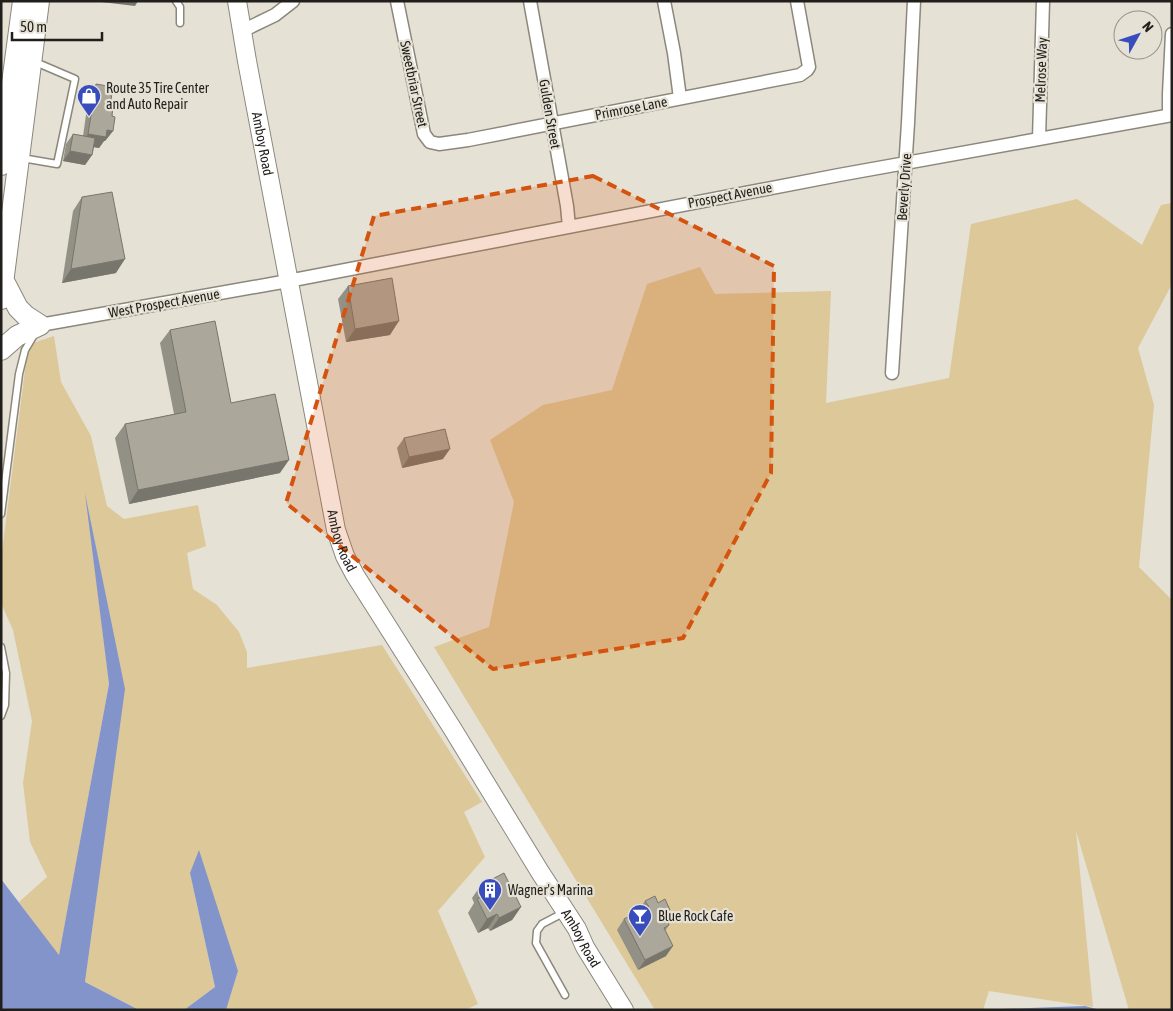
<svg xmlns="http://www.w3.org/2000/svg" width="1173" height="1011" font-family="'Asap Condensed',sans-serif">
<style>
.green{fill:#dcc899}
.water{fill:#8394ca}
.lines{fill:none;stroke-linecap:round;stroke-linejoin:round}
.service-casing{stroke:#8b877b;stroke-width:9}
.minor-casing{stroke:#8b877b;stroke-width:15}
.secondary-casing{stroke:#8b877b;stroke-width:20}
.trunk-casing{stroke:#8b877b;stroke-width:22}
.service{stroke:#fff;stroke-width:6}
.minor{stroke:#fff;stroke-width:12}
.secondary{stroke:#fff;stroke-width:18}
.trunk{stroke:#fff;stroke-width:20}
.wall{fill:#939085}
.shaded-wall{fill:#78756c}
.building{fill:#aba79b;stroke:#78756c}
.marked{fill:#d4530e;fill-opacity:0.2;stroke:#d4530e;stroke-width:4;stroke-dasharray:10 6;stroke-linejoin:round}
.labels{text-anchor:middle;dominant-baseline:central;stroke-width:4.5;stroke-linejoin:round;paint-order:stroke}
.street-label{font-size:14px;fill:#211f1b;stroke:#e6e1d5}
.poi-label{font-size:14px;fill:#211f1b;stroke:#e6e1d5;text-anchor:start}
</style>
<rect width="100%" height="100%" fill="#e6e1d5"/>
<path class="green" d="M1077,199L1142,245L1161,205L1172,203V284L1138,348L1154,405L1139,567L1172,600V1010H1129L1076,831L1093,1007L989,991L983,1010H655L434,647L489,627L514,502L490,440L543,405L612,390L647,284L700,267L715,294L831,291L826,403L949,378L971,224Z
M54,336L61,382L91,436L107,506L124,519L198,505L206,546L187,553L193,589L217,605L239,632L247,652V668L382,645L482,802L464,812L485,857L438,911L478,1004L465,1010H226L238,971L190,873L215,987L184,1010H139L85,982L124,689L87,502L109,684L59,956L19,902L47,877L30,842L23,783L32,721L13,630L1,603V560L27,354L33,343Z"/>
<path class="water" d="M85,493L125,689L85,982L139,1010H1V879L59,955L109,684Z
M199,850L238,971L226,1010H184L215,987L190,873Z
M1085,1006L1100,1010H997L1000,1009Z"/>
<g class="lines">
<g class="service-casing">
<path id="service" d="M176,1L180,7V23
M22,158L57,164L75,79L33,61
M1,514L19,374L25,350L34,335
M1,647L6,673L5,705L1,716
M565,912L542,924L537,931L536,943L565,995"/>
</g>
<g class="minor-casing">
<path id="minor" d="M397,1L424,134L430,142L439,144L468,140L800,75L807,70L809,67L797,1
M530,1L567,206L569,227
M664,1L674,53L680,98
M242,31L275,15L293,1
M1169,115V94L1172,34
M1039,139L1043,1
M40,325L288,281L839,175L1172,115
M892,373L908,123L914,1"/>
</g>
<g class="secondary-casing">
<g id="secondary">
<path id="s1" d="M237,1L247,61L336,530L345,556L355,575L452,728L540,872L577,929L585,947L624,1010"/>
</g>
</g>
<g class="trunk-casing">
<path id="trunk" d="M1,165L23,1
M4,281L18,308L26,316L40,325
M1,299L39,1
M1,350L17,336L40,325"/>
</g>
<use href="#service" class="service"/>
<use href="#minor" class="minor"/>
<use href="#secondary" class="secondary"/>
<use href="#trunk" class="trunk"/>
</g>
<path class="wall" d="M96,84L110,106L112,116L113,131L105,141H104L99,148L94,147L92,155L85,165L63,161L66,144L73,134L83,136L89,94Z
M82,197L116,273L62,283L73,211Z
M348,286L390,335L346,342L338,299Z
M170,330L231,403L280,473L129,504L115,438L125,424L174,414L160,343Z
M404,438L443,459L402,468L397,448Z
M481,885L521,907L512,920L490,931L488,928L478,933L468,913L474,903L472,898Z
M645,901L665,918L669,925L665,931L666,956L638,970L617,930L624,919L639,912L638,911Z"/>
<path class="shaded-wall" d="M93,1H138L135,6Z
M107,130L113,131L105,141H104L99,148L81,145L88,134Z
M70,151L92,155L85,165L63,161Z
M125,259L116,273L62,283L71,269Z
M399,321L390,335L346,342L355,329Z
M450,449L443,459L402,468L409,457Z
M289,460L280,473L129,504L138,490Z
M521,907L512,920L490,931L499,918Z
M670,910L663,921L664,914Z
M497,914L488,928L478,933L487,919Z
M673,946L666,956L638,970L645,960Z"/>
<path class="building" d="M96,84L113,87L110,106H113L112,116L115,117L113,131L107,130L106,137L88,134Z
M73,134L95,138L92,155L70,151Z
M112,192L125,259L71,269L82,197Z
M392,278L399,321L355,329L348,286Z
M215,321L231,403L275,394L289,460L138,490L125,424L186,412L170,330Z
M445,429L450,449L409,457L404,438Z
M504,873L521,907L499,918L497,914L487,919L477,899L486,895L481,885Z
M655,896L658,903L665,899L670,910L664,914L669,925L664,928L673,946L645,960L624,919L649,907L645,901Z"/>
<path class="marked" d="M593,176L774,266L771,473L683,638L493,669L286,503L374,216Z"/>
<defs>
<g id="shop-pin" transform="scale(1.25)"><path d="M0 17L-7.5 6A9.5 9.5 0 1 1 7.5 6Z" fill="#384cbe" stroke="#e6e1d5"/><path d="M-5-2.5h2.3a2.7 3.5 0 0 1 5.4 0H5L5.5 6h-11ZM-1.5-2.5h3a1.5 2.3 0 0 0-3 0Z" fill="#fff"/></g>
<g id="building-pin" transform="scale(1.25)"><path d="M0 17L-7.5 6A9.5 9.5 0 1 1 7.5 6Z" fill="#384cbe" stroke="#e6e1d5"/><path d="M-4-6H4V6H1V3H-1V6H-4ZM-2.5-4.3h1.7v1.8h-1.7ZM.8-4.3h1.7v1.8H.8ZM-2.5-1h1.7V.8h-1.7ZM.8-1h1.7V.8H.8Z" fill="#fff"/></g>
<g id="bar-pin" transform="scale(1.25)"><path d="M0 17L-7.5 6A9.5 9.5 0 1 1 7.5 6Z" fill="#384cbe" stroke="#e6e1d5"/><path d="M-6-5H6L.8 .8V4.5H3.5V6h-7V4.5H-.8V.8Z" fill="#fff"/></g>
</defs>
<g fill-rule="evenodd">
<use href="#shop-pin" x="89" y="96"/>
<use href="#building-pin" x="490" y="890"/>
<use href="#bar-pin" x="640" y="916"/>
</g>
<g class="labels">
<g class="street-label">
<text transform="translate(1041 70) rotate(-88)">Melrose Way</text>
<text transform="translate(414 84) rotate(78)">Sweetbriar Street</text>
<text transform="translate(631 108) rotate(-11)">Primrose Lane</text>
<text transform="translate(550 114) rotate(80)">Gulden Street</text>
<text stroke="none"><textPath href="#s1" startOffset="145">Amboy Road</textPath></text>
<text transform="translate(904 187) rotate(-86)">Beverly Drive</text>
<text transform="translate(730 195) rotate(-11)">Prospect Avenue</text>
<text transform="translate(164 303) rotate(-10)">West Prospect Avenue</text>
<text stroke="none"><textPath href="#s1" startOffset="550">Amboy Road</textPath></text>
<text stroke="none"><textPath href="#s1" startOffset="1015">Amboy Road</textPath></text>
</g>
<g class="poi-label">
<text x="106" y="88">Route 35 Tire Center<tspan x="106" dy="16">and Auto Repair</tspan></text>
<text x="508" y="890">Wagner's Marina</text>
<text x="658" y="916">Blue Rock Cafe</text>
</g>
</g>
<rect width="1173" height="1011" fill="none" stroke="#211f1b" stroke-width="5"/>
<g transform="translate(1138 35) rotate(50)"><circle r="24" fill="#e6e1d5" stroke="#97938b"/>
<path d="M0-4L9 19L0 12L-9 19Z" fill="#384cbe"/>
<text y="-8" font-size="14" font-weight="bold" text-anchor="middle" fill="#211f1b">N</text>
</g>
<path d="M12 32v8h90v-8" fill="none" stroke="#211f1b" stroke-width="2.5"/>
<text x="20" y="32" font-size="15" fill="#211f1b" stroke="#e6e1d5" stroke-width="4" paint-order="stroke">50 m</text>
</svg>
